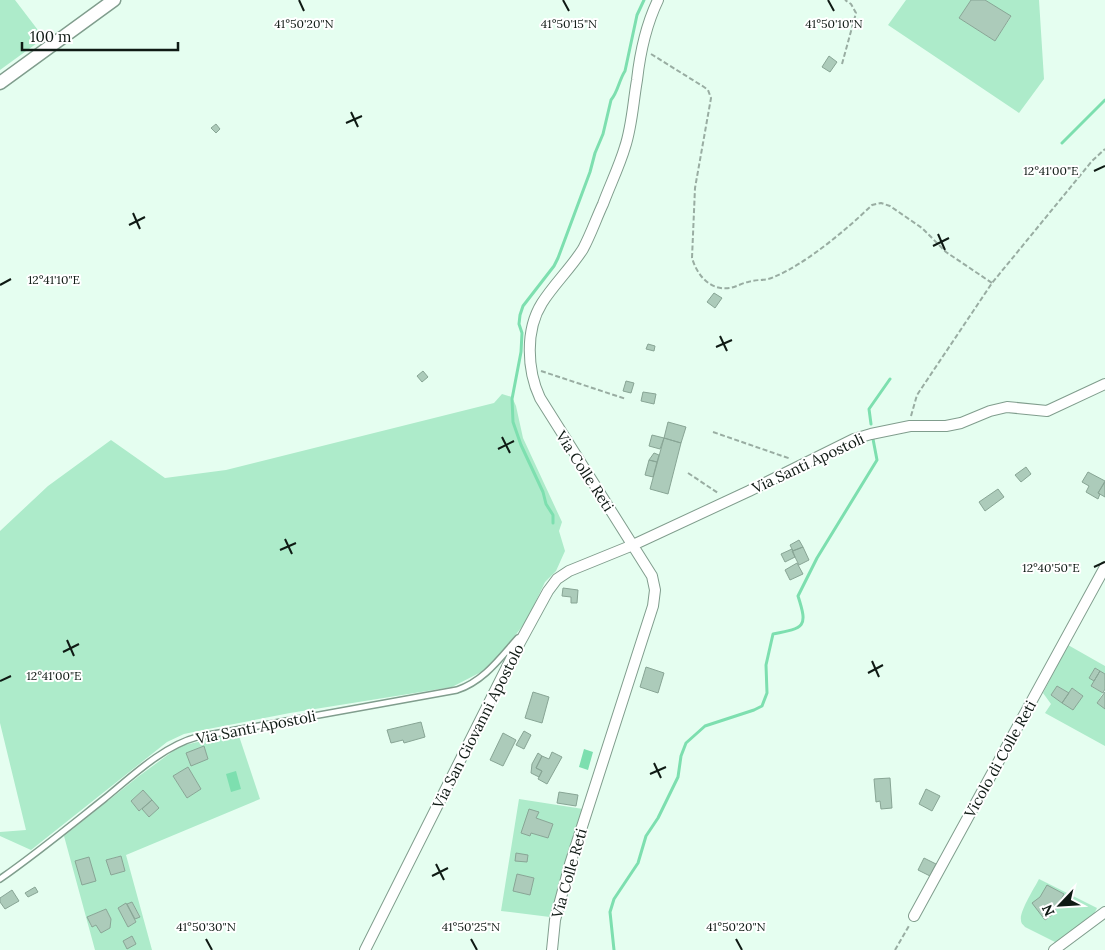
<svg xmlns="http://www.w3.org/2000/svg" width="1105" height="950" font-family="Lora,serif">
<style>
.green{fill:#adebca;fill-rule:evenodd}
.water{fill:#7ddfaf}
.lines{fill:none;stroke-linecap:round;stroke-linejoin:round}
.stream{stroke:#7ddfaf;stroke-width:3}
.building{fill:#accbba;stroke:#88a595}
.service-casing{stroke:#809d8d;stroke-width:8}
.minor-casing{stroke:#809d8d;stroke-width:12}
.tertiary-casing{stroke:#809d8d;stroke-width:15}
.path{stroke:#99ada2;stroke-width:2;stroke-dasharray:5 2.5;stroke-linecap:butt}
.service{stroke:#fff;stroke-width:5}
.minor{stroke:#fff;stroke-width:10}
.tertiary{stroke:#fff;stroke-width:12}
.ticks{fill:none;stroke:#0f1a14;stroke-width:2}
.labels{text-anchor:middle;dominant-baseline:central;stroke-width:4;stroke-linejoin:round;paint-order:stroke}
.street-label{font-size:15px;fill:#0f1a14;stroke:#fff}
.ticks-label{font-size:12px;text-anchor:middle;fill:#0f1a14;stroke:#fff;stroke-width:4;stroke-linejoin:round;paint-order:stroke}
</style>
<rect width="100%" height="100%" fill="#e5fef0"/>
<path class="green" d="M0,0H15L44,38L0,70Z
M906,0H971L959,18L995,41L1011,17L985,0H1039L1044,79L1019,113L888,25Z
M502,394L512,397L516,406L523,438L562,522L559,531L565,551L556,571L545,582L527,620L507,646L483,671L452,687L290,713L203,730L184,734L167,742L31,850L0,836V832L26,830L0,723V531L48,486L111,440L165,478L226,470L494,403Z
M1068,645L1105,666V674L1095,668L1089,678L1094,681L1092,687L1103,693L1105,689L1097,703L1105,709V746L1045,713L1051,704L1043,693ZM1057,686L1069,693L1072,688L1083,696L1073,710L1051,695Z
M238,733L260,799L126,855L152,950H95L64,836L139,776L180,746ZM204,746L208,759L191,765L187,753ZM188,767L201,789L187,798L173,776ZM143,790L158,808L149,817L142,809L139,811L131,801ZM120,856L125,871L111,875L106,860ZM132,902L140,916L135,919L136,922L128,927L118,908ZM106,909L111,919L110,928L101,933L96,925L91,926L87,917Z
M519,799L583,809L550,917L501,911ZM538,812L536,818L553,824L548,838L531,833L530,836L522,833ZM517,874L534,878L530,895L514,891Z
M1039,879L1097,908L1093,916L1057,943L1025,927C1023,924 1021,924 1021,920C1019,912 1035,887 1039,879Z"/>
<path class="water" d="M584,749L593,752L588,770L579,767Z
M236,771L241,789L231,792L226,774Z"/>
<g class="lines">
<path class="stream" d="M1062,143L1105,100
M871,424L869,409L890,379
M553,523V515L546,504L543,492L521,445L513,422L512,399L521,352L522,333L519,324L520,315L523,306L554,266L558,258L590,172L595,153L603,134L611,100C618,92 619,80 625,71L637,15L644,0
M614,950L610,912L614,899L638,863L646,836L658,818L678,777L681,756L686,743L705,726L754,710L762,706L767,693L766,665L773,634C805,628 808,627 798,596L817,558L877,460L873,439"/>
</g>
<path class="building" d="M971,0H985L1011,16L995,41L959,18Z
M829,56L837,62L830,72L822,67Z
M216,124L220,129L216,133L211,128Z
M714,293L722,298L715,308L707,302Z
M648,344L655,346L654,351L646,349Z
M423,371L428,377L422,382L417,376Z
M626,381L634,383L631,393L623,391Z
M643,392L656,394L654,404L641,401Z
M668,422L686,427L681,443L664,438Z
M652,435L664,438L660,449L649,446Z
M664,438L681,443L668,494L650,489Z
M654,453L659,455L657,462L649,460Z
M649,460L657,462L653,477L645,475Z
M1026,467L1031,474L1021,482L1015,475Z
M1088,472L1105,481L1098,493L1100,494L1098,499L1086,492L1089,486L1082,482Z
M1105,482V497L1098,493Z
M998,489L1004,497L985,511L979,502Z
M799,540L803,547L793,551L790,545Z
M803,547L809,560L799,565L792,551Z
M792,549L795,557L785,562L781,554Z
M797,563L803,574L790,580L785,570Z
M563,588L578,590L577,603H571V597L562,596Z
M646,667L664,673L658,693L640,687Z
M1095,668L1100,671L1094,681L1089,678Z
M1100,671L1105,674V689L1103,693L1091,686Z
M1057,686L1069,693L1062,703L1051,695Z
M1072,688L1083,696L1073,710L1062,703Z
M533,692L549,697L542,723L525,718Z
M1105,692V709L1097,703Z
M421,722L425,737L404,743L403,740L391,743L387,730Z
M524,731L531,735L524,749L516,745Z
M503,733L516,740L503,766L490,760Z
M204,746L208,759L191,766L186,753Z
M552,752L562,757L547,784L538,779L542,771L536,768L542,756L549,759Z
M538,753L542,756L536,768L542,771L539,777L531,773L532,764Z
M188,767L201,789L187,798L173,776Z
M890,778L892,808L881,809L880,801L876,802L874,779Z
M926,789L940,796L932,811L919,804Z
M143,790L152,800L139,811L131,801Z
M559,792L578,795L576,806L557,803Z
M152,800L159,808L149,817L142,809Z
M529,809L539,812L536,818L553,824L548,838L531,833L530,836L521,833Z
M516,853L528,855L527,862L515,861Z
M121,856L125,871L111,875L106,860Z
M89,857L96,881L82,885L75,861Z
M924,858L936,864L930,876L918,870Z
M517,874L534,878L530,895L513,891Z
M1047,885L1064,894L1053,914L1045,920L1032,903L1040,897Z
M35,887L38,892L28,897L25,893Z
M12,890L19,901L5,909L0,902V898Z
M132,902L140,917L135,919L127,904Z
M126,903L136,922L128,927L118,908Z
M106,909L111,919L110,928L101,933L96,925L92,927L87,917Z
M132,936L136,944L127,949L123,941Z"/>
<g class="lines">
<g class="service-casing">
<path id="service" d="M0,879C36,854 70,826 104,799C131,777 163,746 197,737L457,690C484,681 500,658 518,638"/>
</g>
<g class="minor-casing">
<path id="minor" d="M914,916L1105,567
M365,950L512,657L548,591L557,579L569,571L633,545L749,491L854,439L871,434L910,426H946L961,423L990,411L1007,407L1047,411L1105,384
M552,950L555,920L570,864L653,606L655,590L652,576L540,398C527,370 525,330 542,303C554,284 571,268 583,249C591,234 596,219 603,204C610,185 619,167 625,147C632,126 633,103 637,80C640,53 646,25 658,0
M1054,950L1105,912"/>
</g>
<g class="tertiary-casing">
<path id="tertiary" d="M0,83L114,0"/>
</g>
<path class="path" d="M651,54L704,87L708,90L711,98L695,188L692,258C697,275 710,291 730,288C736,287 742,283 748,282C757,279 766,281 774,277C807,263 846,230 872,205L881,203L890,206L922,228L946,252L992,283
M842,64L856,13L851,4L845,0
M541,371L626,399
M911,416L917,395L992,283L1092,161L1105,149
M713,432L791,459
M688,473L718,493
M895,950L910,924"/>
<use href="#service" class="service"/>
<use href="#minor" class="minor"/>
<use href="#tertiary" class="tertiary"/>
</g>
<path class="ticks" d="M299,0L304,11M563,0L569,11M828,0L834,11M351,112L358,127M346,123L362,116M1094,171L1105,166M133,213L140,229M129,225L145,217M938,234L945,250M933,246L949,238M0,285L11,279M720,336L727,351M716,347L732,340M502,437L510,453M498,449L514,441M285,539L292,554M280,550L296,543M1094,567L1105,562M67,640L74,656M63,652L79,644M872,661L879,677M868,673L883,665M0,681L11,676M654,763L661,778M650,774L666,767M436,864L444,880M432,876L448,868M206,939L212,950M471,939L477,950M736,939L742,950"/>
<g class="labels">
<g class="street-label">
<text transform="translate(808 463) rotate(-25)">Via Santi Apostoli</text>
<text transform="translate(585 471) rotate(57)">Via Colle Reti</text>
<text transform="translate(478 726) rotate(-63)">Via San Giovanni Apostolo</text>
<text transform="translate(256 727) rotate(-11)">Via Santi Apostoli</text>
<text transform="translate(1000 759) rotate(-61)">Vicolo di Colle Reti</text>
<text transform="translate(569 873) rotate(-74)">Via Colle Reti</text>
</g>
</g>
<g class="ticks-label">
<text x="304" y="28">41°50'20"N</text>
<text x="569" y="28">41°50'15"N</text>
<text x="834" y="28">41°50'10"N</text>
<text x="1051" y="175">12°41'00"E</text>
<text x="54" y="284">12°41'10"E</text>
<text x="1051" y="572">12°40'50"E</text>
<text x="54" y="680">12°41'00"E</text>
<text x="206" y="931">41°50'30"N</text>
<text x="471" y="931">41°50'25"N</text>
<text x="736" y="931">41°50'20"N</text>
</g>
<g transform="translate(1060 905) rotate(245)" stroke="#ffffff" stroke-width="4" paint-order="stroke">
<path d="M0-4L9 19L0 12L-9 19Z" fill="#0f1a14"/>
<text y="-8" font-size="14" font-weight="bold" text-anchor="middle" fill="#0f1a14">N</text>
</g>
<path d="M22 42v8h156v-8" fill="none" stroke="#0f1a14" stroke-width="2.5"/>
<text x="30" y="42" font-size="15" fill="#0f1a14" stroke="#ffffff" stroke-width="4" paint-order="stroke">100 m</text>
</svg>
